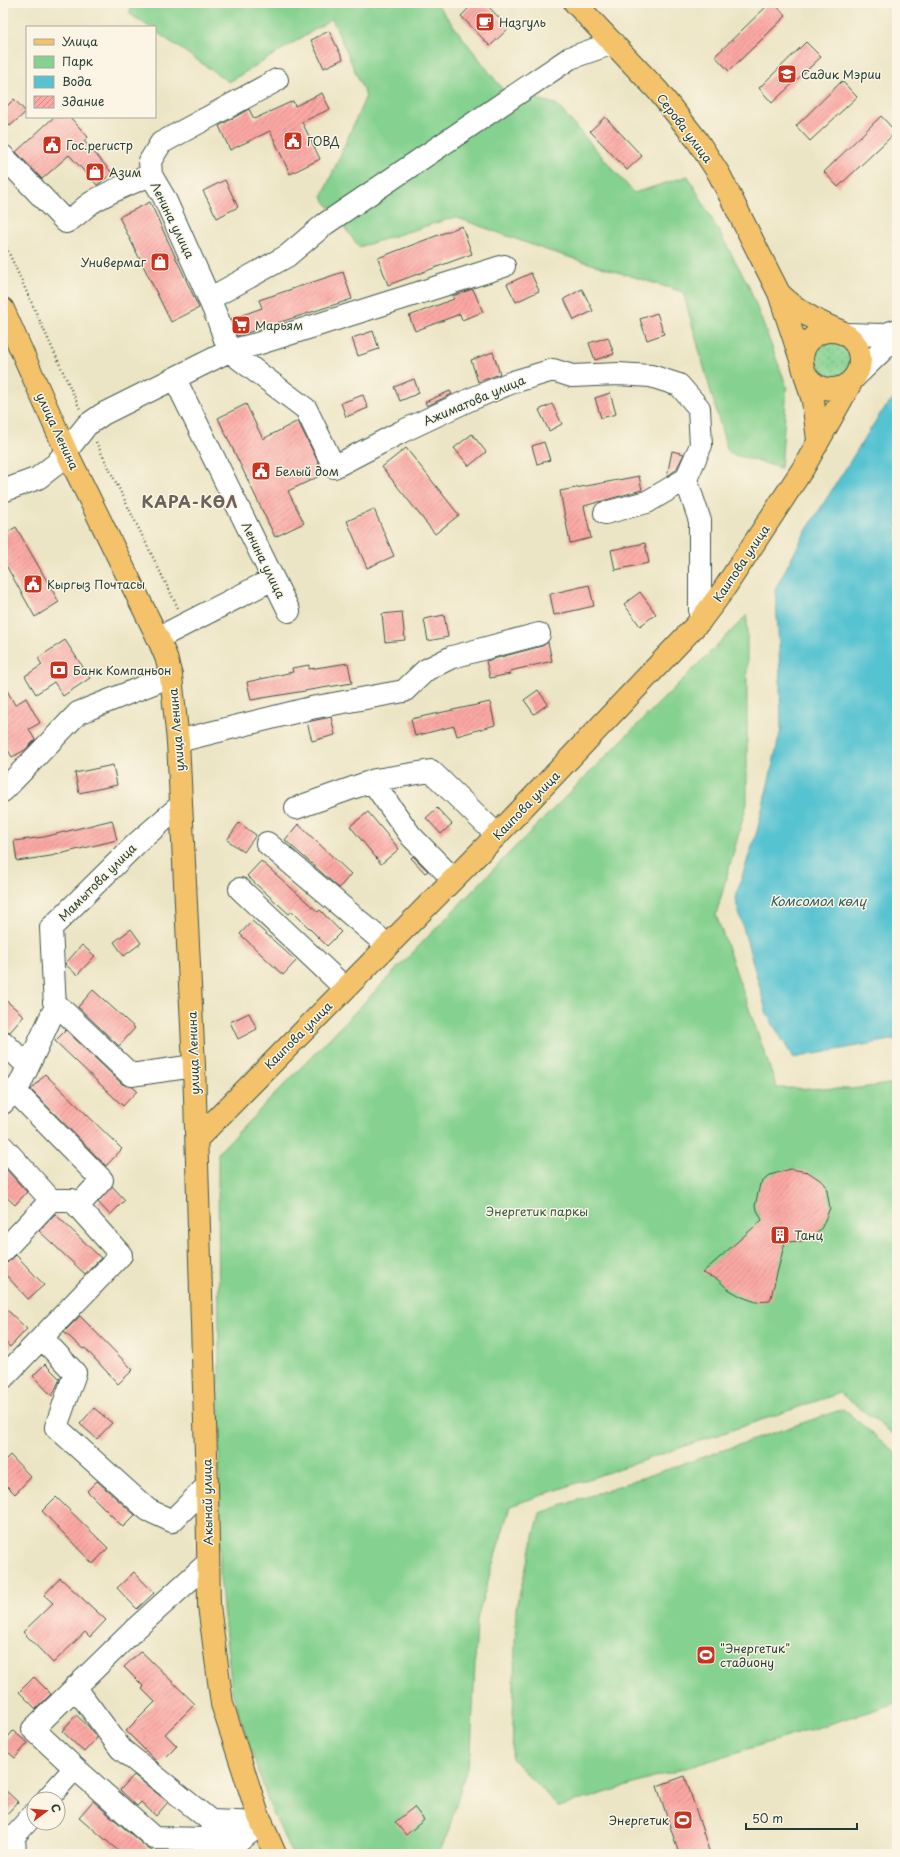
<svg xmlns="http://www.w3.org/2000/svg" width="900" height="1857" font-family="'Playpen Sans',sans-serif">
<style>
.grass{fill:url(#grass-dots);stroke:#528762}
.park{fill:#85d18f;stroke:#528762}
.water{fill:#57c3d1;stroke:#3b8082}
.building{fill:url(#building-hatch)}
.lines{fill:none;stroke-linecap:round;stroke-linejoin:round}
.minor-casing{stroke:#3e564a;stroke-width:24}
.major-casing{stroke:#3e564a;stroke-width:24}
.path{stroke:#3e564a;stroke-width:2.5;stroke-dasharray:1 3;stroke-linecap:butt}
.minor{stroke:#fff;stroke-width:22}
.major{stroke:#f3c26a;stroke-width:22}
.labels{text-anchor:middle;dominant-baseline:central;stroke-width:3;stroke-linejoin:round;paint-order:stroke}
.poi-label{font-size:12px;fill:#1f3d34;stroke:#fcf5e5;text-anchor:start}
.street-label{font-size:12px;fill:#1f3d34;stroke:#fcf5e5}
.park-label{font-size:12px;fill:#335b46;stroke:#fcf5e5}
.water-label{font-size:13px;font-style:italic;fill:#2d5e5b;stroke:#fcf5e5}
.district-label{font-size:16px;font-weight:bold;letter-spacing:1px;fill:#6c625b;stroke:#fcf5e5}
</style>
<defs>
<pattern id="grass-dots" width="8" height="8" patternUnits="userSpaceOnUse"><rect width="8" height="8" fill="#85d18f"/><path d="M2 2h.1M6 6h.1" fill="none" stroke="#6cab76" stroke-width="1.8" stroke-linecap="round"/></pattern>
<pattern id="building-hatch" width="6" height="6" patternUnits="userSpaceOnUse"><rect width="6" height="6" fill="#fca8a4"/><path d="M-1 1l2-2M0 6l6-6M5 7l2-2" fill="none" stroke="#cb8a86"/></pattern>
</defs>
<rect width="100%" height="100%" fill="#fcf5e5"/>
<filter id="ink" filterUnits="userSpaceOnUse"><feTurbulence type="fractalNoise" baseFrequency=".025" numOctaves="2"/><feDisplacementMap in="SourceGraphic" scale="8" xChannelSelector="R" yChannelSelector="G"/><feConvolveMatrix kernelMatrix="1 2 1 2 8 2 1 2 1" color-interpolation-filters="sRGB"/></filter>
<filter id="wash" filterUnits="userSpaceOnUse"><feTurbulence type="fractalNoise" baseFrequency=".012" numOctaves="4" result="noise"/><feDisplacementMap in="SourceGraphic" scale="16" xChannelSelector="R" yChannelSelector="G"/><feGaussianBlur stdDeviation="0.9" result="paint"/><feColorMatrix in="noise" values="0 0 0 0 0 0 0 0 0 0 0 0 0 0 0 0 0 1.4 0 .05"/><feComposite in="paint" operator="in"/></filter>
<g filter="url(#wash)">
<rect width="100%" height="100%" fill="#ece5c5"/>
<path class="grass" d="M810 360a21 21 0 1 1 42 0a21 21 0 1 1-42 0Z"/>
<path class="park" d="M131,3H436L503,90L556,104L634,193L688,176L748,284L787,387L781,468L728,453L683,292L546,250L455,217L359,247L322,197L366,96L332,19L229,82L155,31V27H149L130,14Z
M747,615V804L716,915L777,1088L852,1089L897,1083V1437L840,1393L510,1506L477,1618L471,1753L448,1832L439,1854H292L269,1804L232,1692L220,1579L218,1153L517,845Z
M843,1409L897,1454V1703L559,1807L512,1759L516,1607L540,1513Z"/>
<path class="water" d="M897,394L896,1039L793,1058L767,1014L735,898L757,831L781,729L779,645L775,589L806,531L880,414Z"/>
<g id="blocks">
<path class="building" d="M474,3H485L509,28L490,46L461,16Z
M770,3H774L786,16L729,71L715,56Z
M329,31L343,59L324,68L311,40Z
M806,42L821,57L772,103L759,88Z
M842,81L857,97L810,141L796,126Z
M322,93L330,109L302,122L320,159L290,174L270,131L230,150L219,126L249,109L254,119L293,101L295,106Z
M14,99L26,112L10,126L3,118V110Z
M881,116L896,132L838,187L824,172Z
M54,117H70L88,137L84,141L112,173L100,183L97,185L69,155L42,179L16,152Z
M605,117L642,156L627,170L590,131Z
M225,180L238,207L217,218L203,191Z
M150,202L199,308L171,322L119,217Z
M462,226L472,254L388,285L378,258Z
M343,272L352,299L237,336L231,319L262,308L259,300Z
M531,273L539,291L516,302L507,284Z
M473,289L483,312L462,320L460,314L415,331L409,316L454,299L452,296Z
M582,289L593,311L574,320L564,299Z
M657,313L664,334L647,340L640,319Z
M373,331L379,349L358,356L352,338Z
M608,337L614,354L595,360L589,343Z
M493,352L500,374L478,382L471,360Z
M414,379L419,393L400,401L394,387Z
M450,391L452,394L427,406L425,402Z
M610,393L616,414L601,418L595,398Z
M363,395L368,408L346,417L341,403Z
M246,404L263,439L298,421L324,474L288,491L304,523L275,537L218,418Z
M552,404L562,424L549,431L539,410Z
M472,434L486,452L469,466L454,448Z
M544,442L550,460L537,464L532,446Z
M406,448L459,515L435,534L382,467Z
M672,451L684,454L676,470L667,476Z
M639,476L642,490L584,506L591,538L570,543L560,491Z
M374,509L394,556L367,568L347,521Z
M16,527L59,602L35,617L7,567L3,569V535Z
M645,543L649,563L615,570L611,550Z
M589,585L594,606L554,615L550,594Z
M640,592L656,614L640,626L624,604Z
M402,612L405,640L385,642L382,614Z
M444,615L448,637L428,641L424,619Z
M65,640L90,678L63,696L54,682L36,694L25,676L42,665L38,658Z
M548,642L552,661L510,671V674L490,678L486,661L542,646Z
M348,663L352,683L251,700L247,682L293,672L292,668L309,665V669Z
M3,683L15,705L26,698L40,723L29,729L35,740L25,750L12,757L3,741Z
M538,690L548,704L534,714L524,700Z
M490,702L495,725L457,736L454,726L415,736L411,719Z
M331,717L335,735L312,741L307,722Z
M113,765L117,785L79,793L75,773Z
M437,808L452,824L441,834L426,818Z
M368,812L399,849L381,864L350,826Z
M112,820L117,840L51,856L17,861L14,841L44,837Z
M239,823L256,835L244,852L227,840Z
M298,824L351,874L339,888L285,840Z
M413,856L428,871L425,873L411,858Z
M261,861L318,912L320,910L341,932L327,946L292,911L289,914L247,876Z
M252,921L296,961L283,975L240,934Z
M131,929L141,943L124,956L114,942Z
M82,945L95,956L77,975L65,964Z
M93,990L135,1028L119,1046L78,1007Z
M3,998L24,1016L10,1032L3,1030Z
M249,1013L257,1029L238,1039L230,1022Z
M66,1030L122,1084L133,1087L137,1091L123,1106L55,1041Z
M45,1074L122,1149L106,1166L31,1090Z
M3,1166L27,1192L15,1205L3,1194Z
M790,1169L808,1172L823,1182L826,1186L830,1208L822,1227L818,1232L803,1241L785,1242L770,1301L756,1302L742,1297L728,1289L717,1279L702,1273L762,1220L755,1206L760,1184L770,1175Z
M112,1186L125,1200L110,1215L98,1202Z
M55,1214L101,1258L85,1274L39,1231Z
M16,1255L44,1285L28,1299L3,1272V1263H7Z
M3,1306L27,1329L10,1347L3,1340Z
M80,1316L133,1370L118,1384L85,1348L83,1349L64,1332Z
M45,1364L60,1379L52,1396L33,1376Z
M94,1408L112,1423L97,1439L80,1424Z
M10,1455L31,1477L15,1494L3,1482V1462Z
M97,1481L135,1515L123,1527L87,1491Z
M56,1497L108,1548L93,1564L42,1511Z
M134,1572L154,1593L137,1609L117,1588Z
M60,1578L106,1620L90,1637L85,1632L53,1663L23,1632L53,1603L44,1595Z
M141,1651L195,1704L165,1734L177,1746L159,1764L126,1731L155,1702L142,1689L144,1687L124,1667Z
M34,1677L51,1694L36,1709L19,1692Z
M76,1715L88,1726L97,1738L84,1752L62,1731Z
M13,1731L28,1743L15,1758L3,1748V1743Z
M134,1775L168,1802L156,1816L141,1802L137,1806L120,1790Z
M685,1776L710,1854H679L657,1786Z
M3,1788L18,1802L3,1818Z
M93,1801L146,1847L156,1854H122L79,1817Z
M414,1807L424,1820L406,1835L395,1822Z"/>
</g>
</g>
<g filter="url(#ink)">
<use href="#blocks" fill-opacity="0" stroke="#3e564a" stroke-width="1"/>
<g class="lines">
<g class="minor-casing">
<path id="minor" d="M3,156L66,222C76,217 82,209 91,203C110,191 131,183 151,175L164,197L202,282L219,322L229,351L306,409L334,467L401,432L469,400L513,382L553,370L572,376L618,374L651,376L679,385L699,408L701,445L686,479L647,502L605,513
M151,175L150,161L161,143L277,80
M209,299L287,256L325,224L570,58L613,43
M845,334L883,335L897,330
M854,378L897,336
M175,379L289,611
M686,479L700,521V621
M3,491L38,478L56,464L87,425L103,414L229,351L257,344L504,266
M158,638L273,579
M178,741L311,708L404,691L426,670L452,657L539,634
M372,781L411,836L453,879
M3,791L78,713L171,676
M296,808L375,780L431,771L497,835
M267,843L387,945
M240,889L345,988
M54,1002L131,1075L194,1066
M3,1042L28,1066
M14,1090L102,1180L78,1206
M3,1103L20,1084L55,1008L51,928L137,843L181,805
M3,1147L51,1200
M3,1251L51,1200H72L121,1255L3,1378
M42,1338L75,1373L56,1427L148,1510L172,1521L207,1486
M75,1687L121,1749L211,1821L262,1823
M75,1768L154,1838L211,1839L244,1828
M47,1799L75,1768L33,1729L133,1631L208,1563
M15,1854L14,1836L34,1814
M222,1854L252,1831"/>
</g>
<g class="major-casing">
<path id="major" d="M575,3L658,91L697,140L719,174L779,293L802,363
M780,294C797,311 817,322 840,331
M3,309L66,451L158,638L166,657L171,676L178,741L194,1066L207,1486L209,1606L222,1704L257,1812L275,1854
M802 360a29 29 0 1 1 58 0a29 29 0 1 1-58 0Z
M805,374L813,401L818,440
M197,1139L497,835L700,621L722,592L804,467L853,379"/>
</g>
<path class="path" d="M3,240L80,409
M96,442L178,608"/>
<use href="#minor" class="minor"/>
<use href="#major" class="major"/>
</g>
</g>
<defs>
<g id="cafe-square" transform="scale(1)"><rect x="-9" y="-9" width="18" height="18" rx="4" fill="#c8321e" stroke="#fcf5e5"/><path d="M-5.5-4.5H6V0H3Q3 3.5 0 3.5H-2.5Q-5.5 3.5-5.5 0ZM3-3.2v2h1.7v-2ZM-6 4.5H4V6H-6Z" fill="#fff"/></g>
<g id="school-square" transform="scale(1)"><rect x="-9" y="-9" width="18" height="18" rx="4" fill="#c8321e" stroke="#fcf5e5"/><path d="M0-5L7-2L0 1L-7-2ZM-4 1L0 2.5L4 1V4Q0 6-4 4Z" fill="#fff"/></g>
<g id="civic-square" transform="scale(1)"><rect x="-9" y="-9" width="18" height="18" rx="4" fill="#c8321e" stroke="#fcf5e5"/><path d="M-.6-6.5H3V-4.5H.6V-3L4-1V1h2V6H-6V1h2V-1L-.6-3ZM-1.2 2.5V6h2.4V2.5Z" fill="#fff"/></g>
<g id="shop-square" transform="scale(1)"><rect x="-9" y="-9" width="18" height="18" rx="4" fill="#c8321e" stroke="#fcf5e5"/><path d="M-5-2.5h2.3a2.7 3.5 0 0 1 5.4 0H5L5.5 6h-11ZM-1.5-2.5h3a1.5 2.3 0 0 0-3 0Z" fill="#fff"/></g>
<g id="supermarket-square" transform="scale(1)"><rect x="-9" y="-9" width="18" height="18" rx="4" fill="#c8321e" stroke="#fcf5e5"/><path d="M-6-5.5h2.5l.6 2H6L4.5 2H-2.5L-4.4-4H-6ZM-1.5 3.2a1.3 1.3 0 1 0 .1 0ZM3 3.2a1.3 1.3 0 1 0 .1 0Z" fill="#fff"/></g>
<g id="bank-square" transform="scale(1)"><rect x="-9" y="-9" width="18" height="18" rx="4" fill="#c8321e" stroke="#fcf5e5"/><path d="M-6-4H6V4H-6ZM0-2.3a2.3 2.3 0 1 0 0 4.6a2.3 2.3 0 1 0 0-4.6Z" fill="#fff"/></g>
<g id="building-square" transform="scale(1)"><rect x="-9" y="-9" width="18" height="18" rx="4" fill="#c8321e" stroke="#fcf5e5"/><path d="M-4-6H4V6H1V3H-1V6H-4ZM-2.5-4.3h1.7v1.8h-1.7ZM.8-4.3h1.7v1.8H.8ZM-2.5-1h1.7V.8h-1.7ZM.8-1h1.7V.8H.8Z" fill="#fff"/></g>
<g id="stadium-square" transform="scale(1)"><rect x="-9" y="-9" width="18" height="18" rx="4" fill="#c8321e" stroke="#fcf5e5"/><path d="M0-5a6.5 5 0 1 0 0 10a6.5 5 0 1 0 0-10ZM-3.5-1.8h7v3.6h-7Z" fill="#fff"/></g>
</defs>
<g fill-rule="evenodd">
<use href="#cafe-square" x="485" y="22"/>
<use href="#school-square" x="787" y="74"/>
<use href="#civic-square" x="293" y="141"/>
<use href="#civic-square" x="52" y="145"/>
<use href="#shop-square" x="95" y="172"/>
<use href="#shop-square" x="160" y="262"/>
<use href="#supermarket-square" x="241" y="325"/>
<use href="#civic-square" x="261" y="471"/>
<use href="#civic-square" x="33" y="584"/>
<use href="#bank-square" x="59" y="670"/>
<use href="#building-square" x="780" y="1235"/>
<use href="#stadium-square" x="706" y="1655"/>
<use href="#stadium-square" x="683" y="1820"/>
</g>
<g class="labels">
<g class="poi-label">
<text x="499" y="22">Назгуль</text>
<text x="801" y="74">Садик Мэрии</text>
<text x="307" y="141">ГОВД</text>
<text x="66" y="145">Гос.регистр</text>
<text x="109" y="172">Азим</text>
<text x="146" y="262" text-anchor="end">Универмаг</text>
<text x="255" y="325">Марьям</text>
<text x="275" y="471">Белый дом</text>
<text x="47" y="584">Кыргыз Почтасы</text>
<text x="73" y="670">Банк Компаньон</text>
<text x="794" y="1235">Танц</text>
<text x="720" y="1648">"Энергетик"<tspan x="720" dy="14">стадиону</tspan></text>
<text x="669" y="1820" text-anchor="end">Энергетик</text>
</g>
<g class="street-label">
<text transform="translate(685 128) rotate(53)">Серова улица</text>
<text transform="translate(173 220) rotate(64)">Ленина улица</text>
<text transform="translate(474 400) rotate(-23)">Ажиматова улица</text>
<text transform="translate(58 431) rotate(65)">улица Ленина</text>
<text transform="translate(264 560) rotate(64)">Ленина улица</text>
<text transform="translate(741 563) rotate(-56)">Каипова улица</text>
<text transform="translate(176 730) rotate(-95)">улица Ленина</text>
<text transform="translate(526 805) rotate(-46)">Каипова улица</text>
<text transform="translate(97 882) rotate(-45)">Мамытова улица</text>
<text transform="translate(298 1035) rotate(-45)">Каипова улица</text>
<text transform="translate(193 1053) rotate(-92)">улица Ленина</text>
<text transform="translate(207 1502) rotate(-91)">Акынай улица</text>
</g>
<g class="park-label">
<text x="537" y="1211">Энергетик паркы</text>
</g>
<g class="water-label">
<text x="818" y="900">Комсомол көлү</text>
</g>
<g class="district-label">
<text x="190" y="501">КАРА-КӨЛ</text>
</g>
</g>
<rect width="900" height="1857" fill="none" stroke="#fcf5e5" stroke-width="16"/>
<rect x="26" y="26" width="130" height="92" fill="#fcf5e5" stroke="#a4ab9e"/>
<rect x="34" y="39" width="20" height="6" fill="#f3c26a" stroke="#a4ab9e"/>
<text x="62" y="46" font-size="12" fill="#1f3d34">Улица</text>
<rect x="34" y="56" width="20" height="12" fill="#85d18f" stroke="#a4ab9e"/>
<text x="62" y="66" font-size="12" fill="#1f3d34">Парк</text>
<rect x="34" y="76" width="20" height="12" fill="#57c3d1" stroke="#a4ab9e"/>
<text x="62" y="86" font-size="12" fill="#1f3d34">Вода</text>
<rect x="34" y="96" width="20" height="12" fill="url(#building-hatch)" stroke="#a4ab9e"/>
<text x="62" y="106" font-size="12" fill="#1f3d34">Здание</text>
<g transform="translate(46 1811) rotate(74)"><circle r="19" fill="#fcf5e5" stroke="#a4ab9e"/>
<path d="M0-3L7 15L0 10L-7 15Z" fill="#c8321e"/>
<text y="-6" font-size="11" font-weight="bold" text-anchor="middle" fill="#1f3d34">С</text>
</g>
<path d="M746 1823v6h111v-6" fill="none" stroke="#1f3d34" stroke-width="2"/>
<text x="752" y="1823" font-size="12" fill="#1f3d34" stroke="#fcf5e5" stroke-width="3" paint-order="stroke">50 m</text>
</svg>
